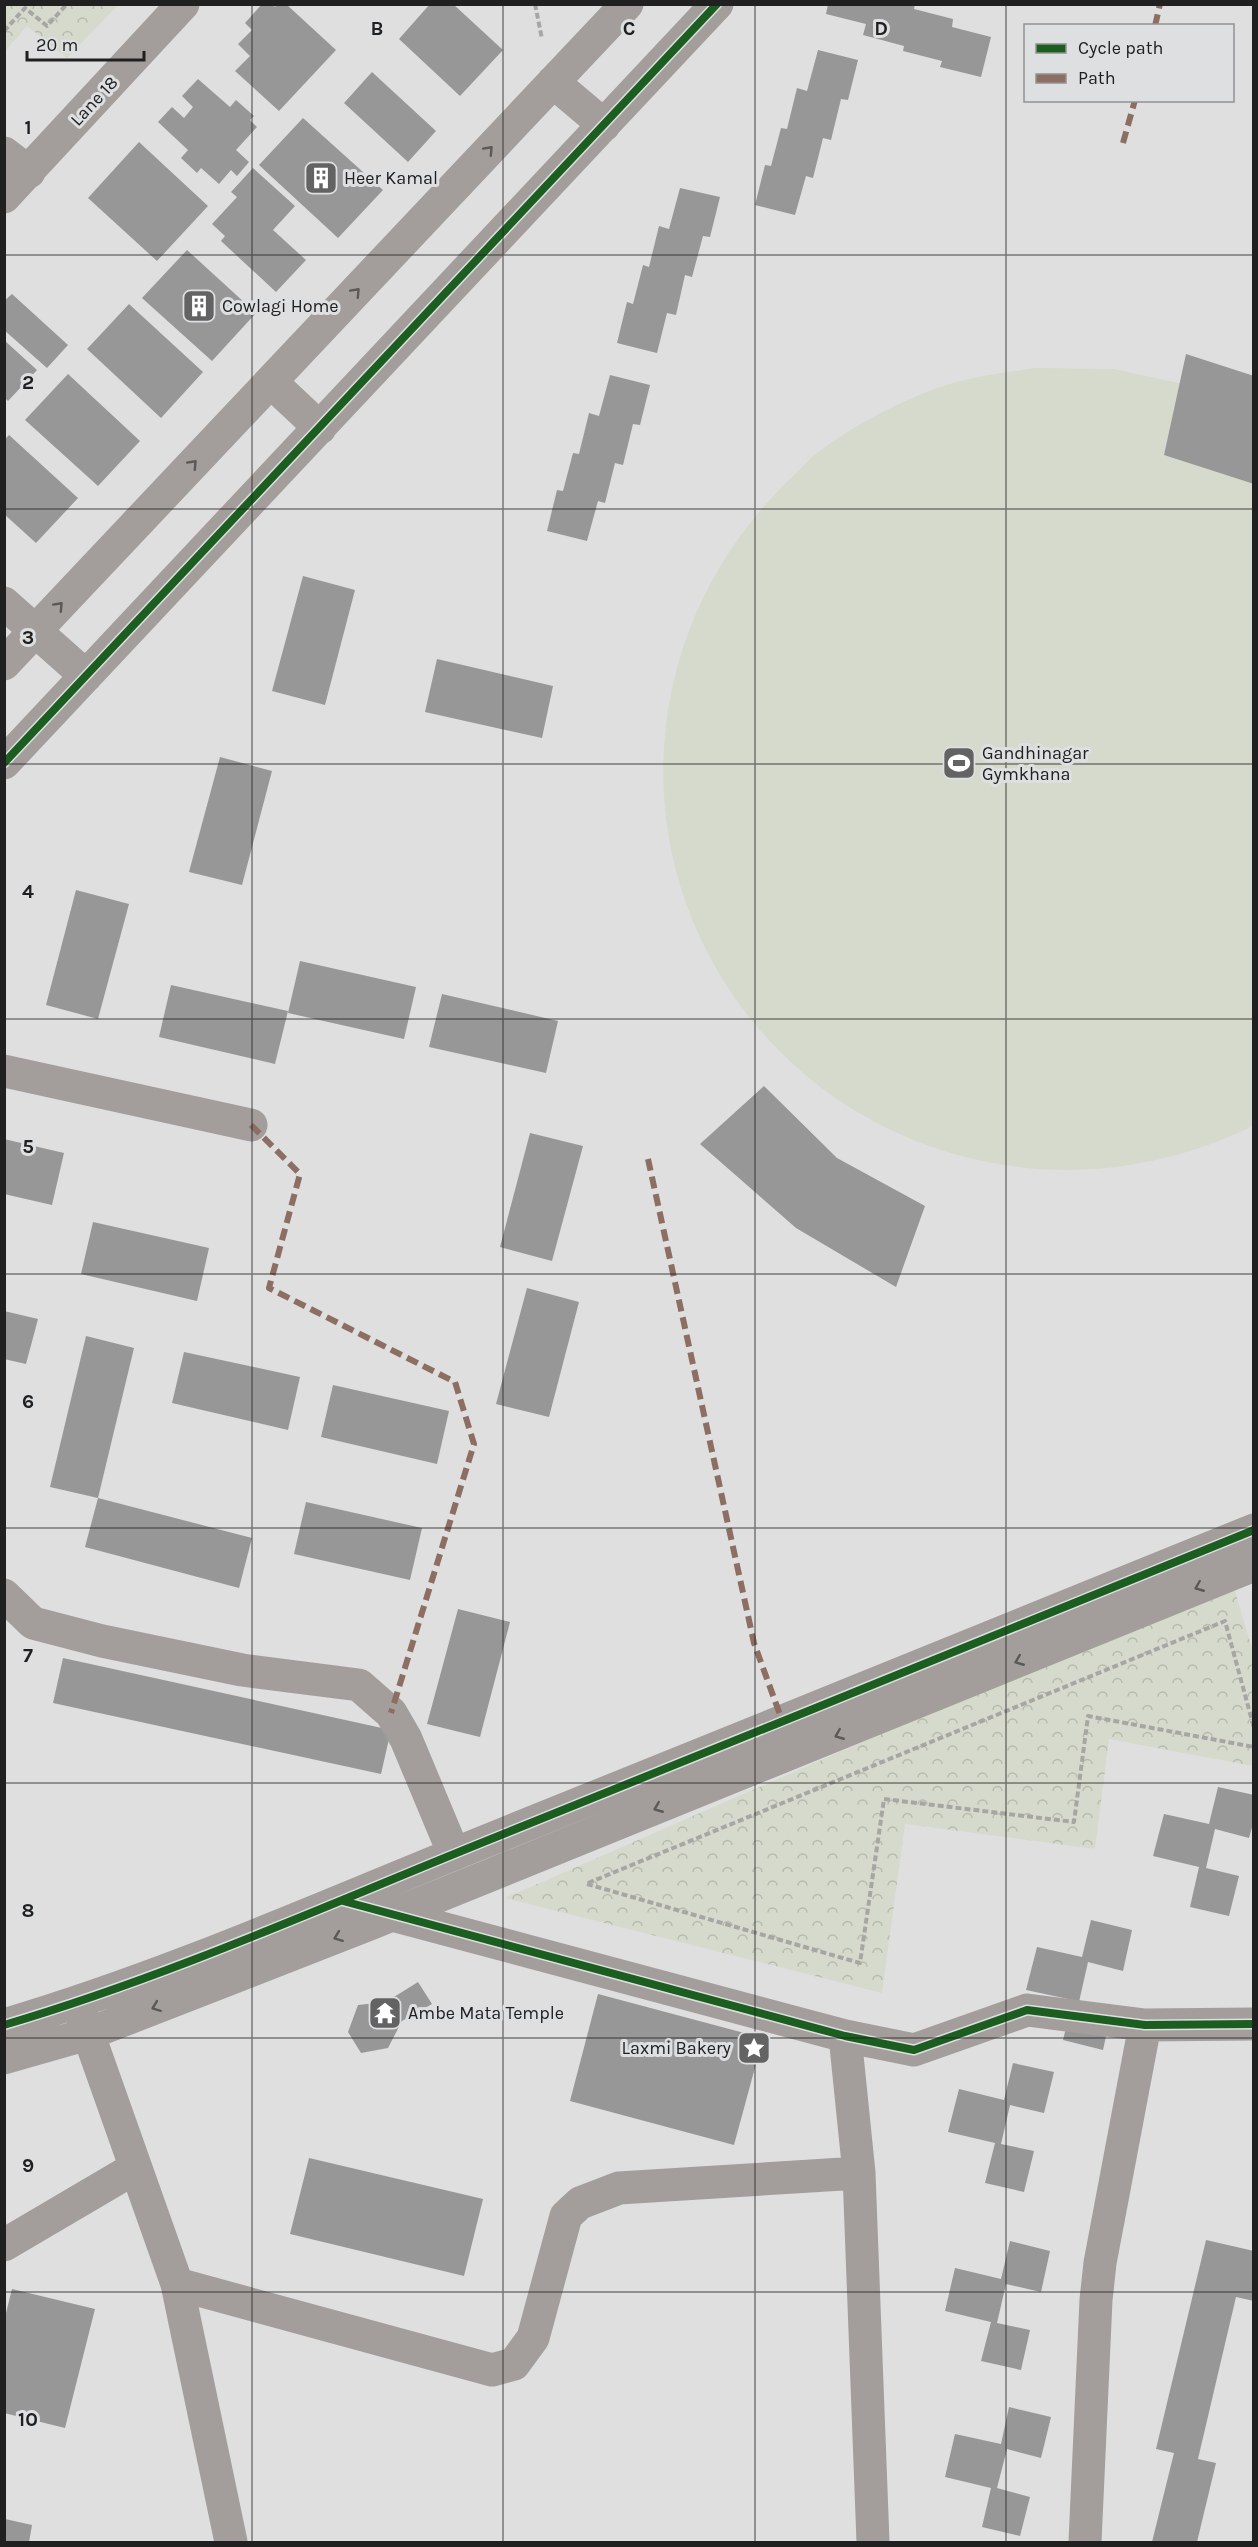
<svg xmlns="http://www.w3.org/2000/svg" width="1258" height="2547" font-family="Karla,sans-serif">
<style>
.green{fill:#d6dacc}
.park{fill:url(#park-crowns)}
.building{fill:#979798}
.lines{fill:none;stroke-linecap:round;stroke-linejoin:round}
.path{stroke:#a8a6a4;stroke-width:4;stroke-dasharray:6 3;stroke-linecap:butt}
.minor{stroke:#a39e9b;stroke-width:33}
.quiet{stroke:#8d6e63;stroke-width:6;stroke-dasharray:12 6;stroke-linecap:butt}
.cycleway-casing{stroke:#dedfe1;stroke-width:11}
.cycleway{stroke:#1b5e20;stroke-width:8}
.oneway{stroke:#5b5958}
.grid{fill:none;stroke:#202021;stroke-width:1.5;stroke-opacity:0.55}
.labels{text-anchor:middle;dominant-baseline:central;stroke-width:6;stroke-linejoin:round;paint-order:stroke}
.street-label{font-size:18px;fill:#202021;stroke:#dedfe1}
.poi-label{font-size:18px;fill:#202021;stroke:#dedfe1;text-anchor:start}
.grid-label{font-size:20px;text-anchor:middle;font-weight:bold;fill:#202021;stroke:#dedfe1;stroke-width:6;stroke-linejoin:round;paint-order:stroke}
</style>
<defs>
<pattern id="park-crowns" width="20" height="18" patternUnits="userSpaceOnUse" patternTransform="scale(1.5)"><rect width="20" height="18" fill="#d6dacc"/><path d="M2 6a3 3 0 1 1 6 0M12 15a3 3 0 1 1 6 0" fill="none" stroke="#b7bbaf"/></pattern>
</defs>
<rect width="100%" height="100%" fill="#dfdfe0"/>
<path class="green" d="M1035,368L1114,369L1192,386L1253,412V1126C1168,1167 1075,1181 982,1161C734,1108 595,845 697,611C721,558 750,518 791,478C800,470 808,460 817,453C857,423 910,395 957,382C983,375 1010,372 1035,368Z"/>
<path class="park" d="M5,4H118V5L67,58L27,26L5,51Z
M1232,1581L1253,1652V1766L1109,1739L1095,1849L905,1824L882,1993L505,1898Z"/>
<path class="building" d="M262,4H272L275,7L277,4H286L336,50L279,111L235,71L250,56L238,44L252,30L245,23Z
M430,4H453L503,50L460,96L399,39Z
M828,4H915L914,9L953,19L952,27L991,37L981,77L940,67L942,61L903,51L904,46L863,35L866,24L826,14Z
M818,50L858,60L848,100L841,99L831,140L823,138L813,178L806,176L795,215L755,205L765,165L771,166L781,128L787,129L797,88L807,91Z
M372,72L436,131L408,162L344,103Z
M198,79L230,107L236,100L254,116L250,120L257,127L236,150L249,162L237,176L231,170L219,184L201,168L197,173L181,158L188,150L158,122L172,107L184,118L193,107L182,96Z
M303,118L383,190L338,238L259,165Z
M139,142L208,206L157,261L88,198Z
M253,168L295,206L273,230L306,260L276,292L221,241L225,236L212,224L237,197L231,192Z
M680,188L720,197L710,237L703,236L692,277L685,275L676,315L667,313L657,353L617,343L627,302L633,304L643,265L649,267L659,226L669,229Z
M187,250L256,313L212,361L142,298Z
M12,294L68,345L47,368L4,330V301Z
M129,304L203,372L161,418L87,349Z
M4,340L37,370L8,401L4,397Z
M1186,354L1254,376V484L1164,455Z
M68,374L140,441L98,486L25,420Z
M610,375L650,385L640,425L633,424L623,465L615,463L605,503L598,501L587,541L547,531L557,490L563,491L573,453L579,454L589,413L599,416Z
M9,435L78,498L36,543L4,514V440Z
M303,576L355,590L325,705L272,691Z
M437,659L553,686L542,738L425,712Z
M220,757L272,771L242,885L189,872Z
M76,890L129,904L98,1019L46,1005Z
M300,961L416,987L404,1039L288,1013Z
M171,985L288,1011L275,1064L159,1037Z
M442,994L558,1021L546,1073L429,1047Z
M764,1086L837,1158L925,1206L896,1287L796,1228L700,1144Z
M530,1133L583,1146L552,1261L500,1247Z
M4,1139L64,1153L52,1205L4,1194Z
M93,1222L209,1248L197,1301L81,1274Z
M527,1288L579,1302L549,1417L496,1404Z
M4,1311L38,1319L26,1364L4,1359Z
M86,1336L134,1348L98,1498L252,1538L239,1588L85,1547L98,1498L50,1487Z
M184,1352L300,1377L288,1430L172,1403Z
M333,1385L449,1411L437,1464L321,1437Z
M306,1502L422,1528L410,1580L294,1554Z
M458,1609L510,1622L480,1737L427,1724Z
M63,1658L391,1730L381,1774L53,1703Z
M1218,1787L1254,1795V1820L1249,1838L1215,1829L1206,1868L1239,1876L1229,1916L1190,1907L1199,1867L1153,1856L1164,1814L1209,1824Z
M1091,1920L1132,1930L1123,1971L1088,1962L1079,2002L1112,2009L1103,2050L1063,2040L1073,2000L1026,1990L1037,1947L1082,1957Z
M418,1982L432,2004L402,2021L388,2048L361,2053L348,2032L358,2005L386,2002Z
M598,1994L763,2038L734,2145L570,2101Z
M1013,2063L1054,2072L1044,2113L1010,2105L1001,2144L1034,2151L1024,2192L985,2183L995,2143L948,2132L959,2089L1004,2100Z
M309,2158L483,2199L464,2276L290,2234Z
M1206,2240L1254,2251V2301L1236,2297L1198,2459L1216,2463L1197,2542H1152L1174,2453L1156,2449Z
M1010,2241L1050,2251L1041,2292L1006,2284L997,2323L1030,2330L1021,2370L981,2361L991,2322L945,2311L955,2268L1001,2279Z
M12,2289L95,2309L65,2428L4,2413V2321Z
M1009,2407L1051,2417L1041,2458L1007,2449L997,2488L1030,2497L1020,2536L982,2527L991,2488L945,2477L955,2434L1001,2444Z
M5,2519L32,2525L29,2542H5Z"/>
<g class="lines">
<path class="path" d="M535,4L542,39
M4,31L25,8L47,26L67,4
M588,1883L1225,1621L1254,1728
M587,1884L860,1963L884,1799L1074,1822L1088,1716L1254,1747"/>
<path class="minor" d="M553,82L604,125
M4,153L29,172
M4,197L183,4
M271,382L320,428
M4,603L86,676
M4,664L627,4
M4,763L717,4
M4,1071L251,1125
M4,1595L33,1623L102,1641L242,1670L359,1685L391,1713L406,1739L454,1854
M385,1913L845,2036L914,2050L1027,2010L1145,2025L1254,2024
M81,2013L177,2284L231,2542
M4,2025C173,1975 334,1902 496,1837C749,1735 1001,1633 1254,1530
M845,2036L859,2173L873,2542
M4,2058L88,2034L370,1924L1254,1565
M4,2245L135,2168
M177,2284L492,2370L514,2364L533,2338L566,2216L580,2203L619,2188L859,2173
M1085,2542L1096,2300L1100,2263L1145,2025"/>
<path class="quiet" d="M1155,26L1160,4
M1123,143L1135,100
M251,1125L300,1174L269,1288L455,1382L474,1444L391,1713
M648,1159L754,1643L783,1723"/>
<g class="cycleway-casing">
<path id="cycleway" d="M4,763L717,4
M343,1901L845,2036L914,2050L1027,2010L1145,2025L1254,2024
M4,2025C173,1975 334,1902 496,1837C749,1735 1001,1633 1254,1530"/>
</g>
<use href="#cycleway" class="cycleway"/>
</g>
<defs><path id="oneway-chevron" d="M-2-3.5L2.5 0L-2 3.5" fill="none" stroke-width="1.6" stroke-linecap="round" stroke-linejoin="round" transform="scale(1.5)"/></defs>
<g class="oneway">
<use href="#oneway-chevron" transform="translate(489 150) rotate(-47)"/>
<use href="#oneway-chevron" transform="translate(356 292) rotate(-47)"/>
<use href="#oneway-chevron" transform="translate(193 464) rotate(-47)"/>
<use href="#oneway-chevron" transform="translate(59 606) rotate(-47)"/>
<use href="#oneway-chevron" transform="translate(1199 1587) rotate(158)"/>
<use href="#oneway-chevron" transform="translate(1019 1661) rotate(158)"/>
<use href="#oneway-chevron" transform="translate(839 1735) rotate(158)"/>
<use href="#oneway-chevron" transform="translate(658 1808) rotate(158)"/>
<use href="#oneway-chevron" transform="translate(338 1937) rotate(159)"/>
<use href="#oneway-chevron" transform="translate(156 2007) rotate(159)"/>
</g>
<path class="grid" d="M252,4V2542M503,4V2542M755,4V2542M1006,4V2542M4,255H1254M4,509H1254M4,764H1254M4,1019H1254M4,1274H1254M4,1528H1254M4,1783H1254M4,2038H1254M4,2292H1254"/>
<defs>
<g id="building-square" transform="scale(1.725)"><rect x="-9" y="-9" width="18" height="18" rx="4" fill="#636364" stroke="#dedfe1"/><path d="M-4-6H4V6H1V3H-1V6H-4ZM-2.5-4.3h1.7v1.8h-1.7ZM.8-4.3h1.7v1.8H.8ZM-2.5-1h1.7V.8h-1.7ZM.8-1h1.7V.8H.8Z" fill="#fff"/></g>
<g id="stadium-square" transform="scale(1.725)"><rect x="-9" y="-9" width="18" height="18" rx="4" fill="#636364" stroke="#dedfe1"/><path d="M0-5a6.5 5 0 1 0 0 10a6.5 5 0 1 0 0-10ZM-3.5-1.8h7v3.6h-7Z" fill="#fff"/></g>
<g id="temple-square" transform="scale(1.725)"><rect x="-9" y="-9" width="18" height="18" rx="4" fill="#636364" stroke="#dedfe1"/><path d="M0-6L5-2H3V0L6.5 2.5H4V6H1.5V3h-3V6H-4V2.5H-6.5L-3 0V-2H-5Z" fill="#fff"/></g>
<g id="sight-square" transform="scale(1.725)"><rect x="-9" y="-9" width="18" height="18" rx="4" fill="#636364" stroke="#dedfe1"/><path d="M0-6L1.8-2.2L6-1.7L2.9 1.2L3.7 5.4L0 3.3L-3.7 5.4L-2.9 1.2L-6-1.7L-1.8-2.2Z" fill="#fff"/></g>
</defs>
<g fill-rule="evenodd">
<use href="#building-square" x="321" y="178"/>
<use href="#building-square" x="199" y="306"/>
<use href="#stadium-square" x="959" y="763"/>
<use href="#temple-square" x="385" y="2013"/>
<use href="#sight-square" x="754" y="2048"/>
</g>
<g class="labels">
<g class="street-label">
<text transform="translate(94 101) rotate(-47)">Lane 18</text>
</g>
<g class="poi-label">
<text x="344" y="178">Heer Kamal</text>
<text x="222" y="306">Cowlagi Home</text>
<text x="982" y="753">Gandhinagar<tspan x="982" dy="21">Gymkhana</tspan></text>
<text x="408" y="2013">Ambe Mata Temple</text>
<text x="731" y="2048" text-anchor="end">Laxmi Bakery</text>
</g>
</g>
<g class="grid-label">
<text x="377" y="35">B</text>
<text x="629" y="35">C</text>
<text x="881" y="35">D</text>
<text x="28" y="134">1</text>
<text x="28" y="389">2</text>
<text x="28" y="644">3</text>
<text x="28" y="898">4</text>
<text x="28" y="1153">5</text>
<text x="28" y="1408">6</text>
<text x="28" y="1662">7</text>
<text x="28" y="1917">8</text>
<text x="28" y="2172">9</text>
<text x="28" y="2426">10</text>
</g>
<rect width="1258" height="2547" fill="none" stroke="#202021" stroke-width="12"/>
<rect x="1024" y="24" width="210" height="78" fill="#dedfe1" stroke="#929394" stroke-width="1.5"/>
<rect x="1036" y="44" width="30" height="9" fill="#1b5e20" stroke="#929394" stroke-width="1.5"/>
<text x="1078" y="54" font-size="18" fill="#202021">Cycle path</text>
<rect x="1036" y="74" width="30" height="9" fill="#8d6e63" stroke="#929394" stroke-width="1.5"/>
<text x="1078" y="84" font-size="18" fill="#202021">Path</text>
<path d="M27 51v9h117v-9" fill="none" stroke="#202021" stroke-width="3"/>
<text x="36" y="51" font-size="18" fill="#202021" stroke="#dedfe1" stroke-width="4.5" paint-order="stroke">20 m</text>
</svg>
